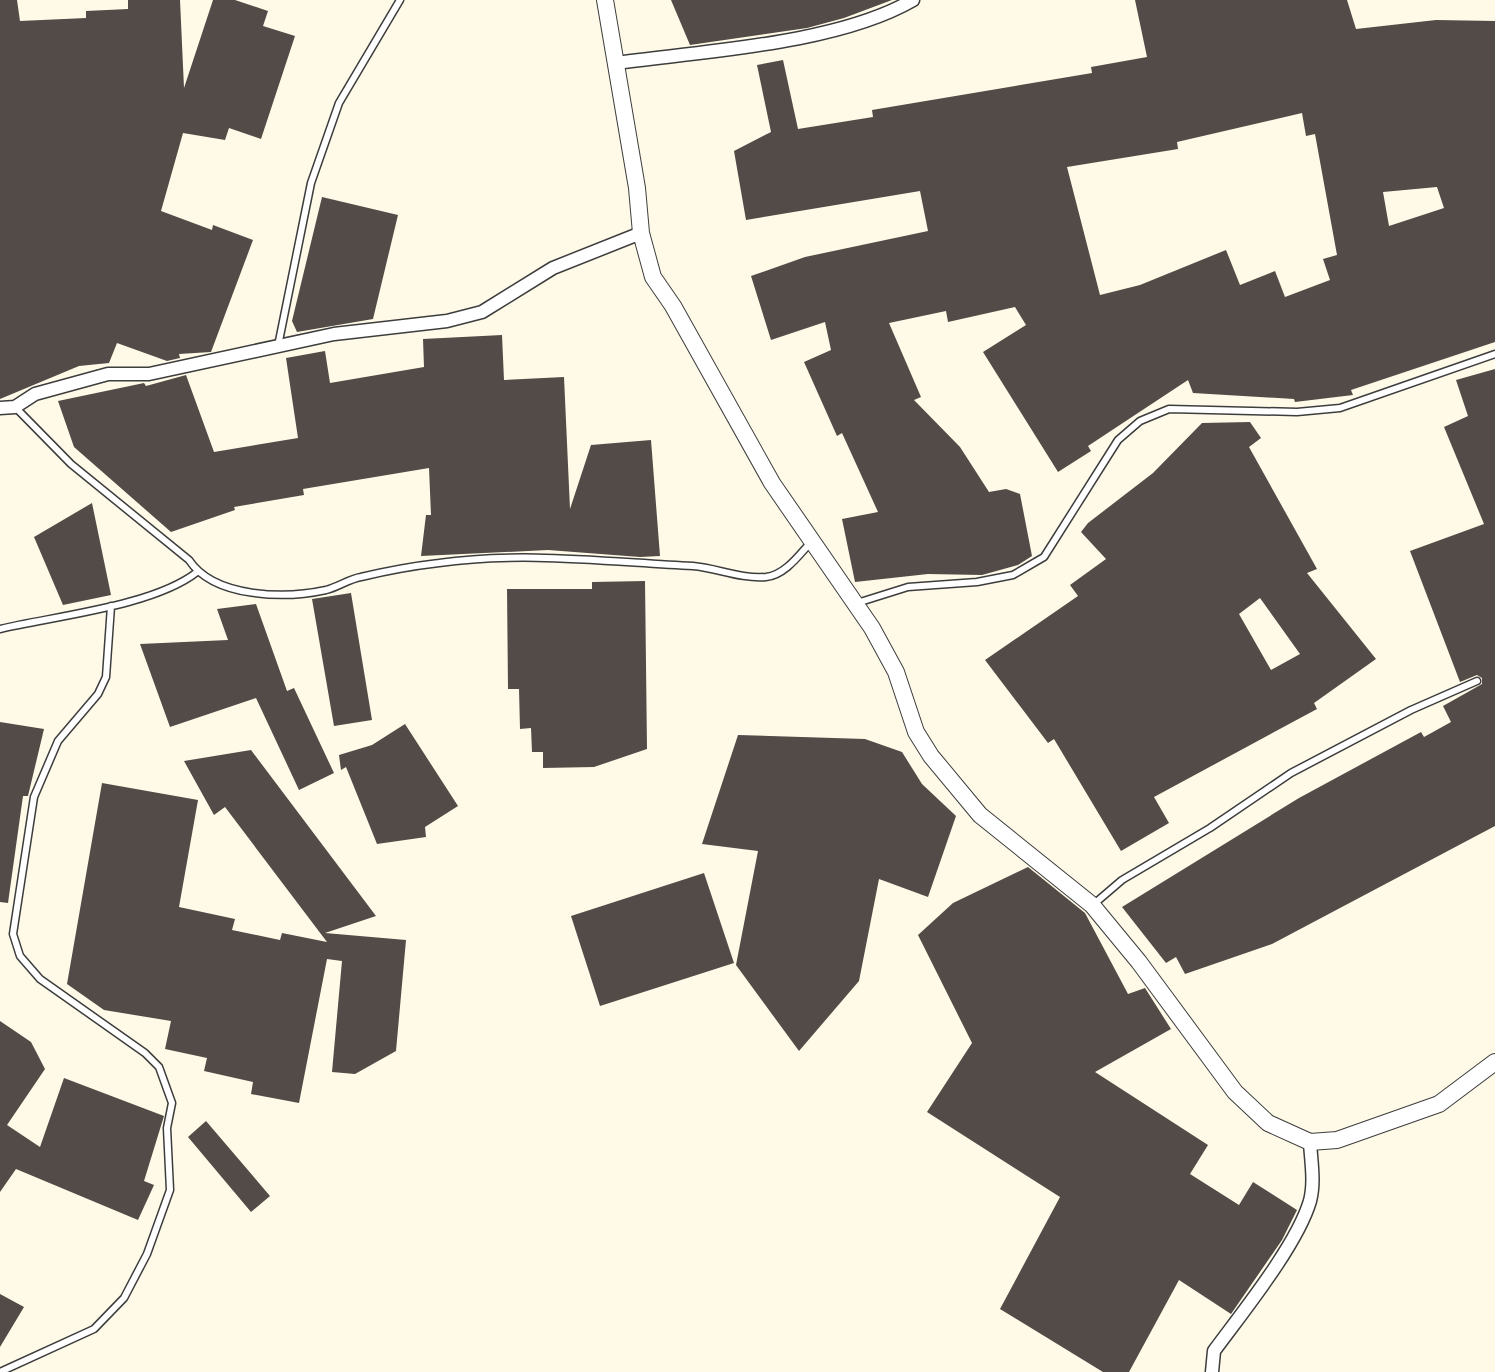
<svg xmlns="http://www.w3.org/2000/svg" width="1495" height="1372" font-family="'Times New Roman',serif">
<style>
.building{fill:#524b47;fill-rule:evenodd}
.lines{fill:none;stroke-linecap:round;stroke-linejoin:round}
.service-casing{stroke:#3d3d3d;stroke-width:9}
.minor-casing{stroke:#3d3d3d;stroke-width:15}
.tertiary-casing{stroke:#3d3d3d;stroke-width:18}
.service{stroke:#fff;stroke-width:6}
.minor{stroke:#fff;stroke-width:12}
.tertiary{stroke:#fff;stroke-width:16}
</style>
<rect width="100%" height="100%" fill="#fefae7"/>
<path class="building" d="M0,0H17L20,21L86,18V11L128,9V0H180L184,88L213,0H235L268,11L263,26L295,36L261,139L229,128L225,140L183,133L161,211L212,230L213,225L253,240L211,352L179,354L180,358L167,361L117,343L109,363L79,366L0,399Z
M671,0H892L844,18L807,28L690,45Z
M1135,0H1347L1356,29L1436,20L1495,21V342L1351,390L1353,395L1295,402L1294,399L1193,393L1188,380L1088,446L1091,451L1058,472L983,352L1026,325L1015,307L948,322L946,311L889,323L921,397L914,400L960,447L989,492L1006,489L1020,494L1032,556L1018,565L982,575L928,574L855,582L842,519L878,512L842,433L837,436L804,362L831,350L825,322L771,340L751,276L805,257L928,231L920,191L746,220L734,151L771,132L757,65L783,60L798,129L873,117L872,110L1092,73L1091,67L1147,57ZM1302,113L1306,136L1315,134L1337,255L1323,259L1330,280L1285,297L1275,271L1240,285L1226,250L1140,285L1100,295L1067,167L1178,149L1177,142ZM1437,187L1444,208L1389,226L1383,192Z
M322,197L398,215L373,319L297,332L292,321Z
M502,335L504,380L564,377L570,509L591,445L651,440L660,556L640,557L548,550L421,556L426,515H431L429,468L303,489L304,495L234,507L235,510L171,532L74,447L58,401L144,383L146,386L186,375L214,452L298,438L286,358L325,351L330,383L424,367L423,339Z
M1495,369V826L1272,944L1185,974L1176,957L1166,963L1122,907L1299,798L1421,732L1424,737L1451,722L1443,706L1482,684V678L1477,675L1460,682L1410,551L1484,524L1444,427L1468,416L1456,380Z
M1250,422L1261,438L1249,447L1317,569L1307,573L1376,659L1314,703L1317,709L1154,797L1169,823L1121,851L1054,739L1048,743L985,660L1078,596L1070,585L1106,559L1081,532L1088,523L1153,473L1202,423ZM1260,598L1300,654L1271,670L1239,614Z
M92,503L111,595L63,605L34,537Z
M645,581L647,749L594,767L543,768V752H532L531,728L520,729L519,689H508L507,589H592V582Z
M351,593L372,720L334,726L312,599Z
M256,604L287,691L294,688L334,773L299,790L256,698L170,727L140,644L228,640L217,609Z
M0,722L44,729L28,796H23L8,903L0,902Z
M405,724L458,806L425,827L426,837L377,844L346,767L341,770L339,755L372,745Z
M738,735L865,739L902,752L922,784L956,816L928,897L879,879L859,981L799,1051L736,965L758,851L702,844Z
M251,750L376,916L325,933L406,940L396,1051L355,1074L332,1072L342,961L327,959L299,1103L251,1094L253,1082L204,1071L207,1058L165,1049L171,1021L104,1010L67,984L102,783L198,800L179,907L235,919L232,930L280,940L282,933L327,942L225,807L214,815L184,761Z
M1028,867L1085,913L1128,994L1145,988L1171,1029L1095,1072L1208,1145L1190,1174L1239,1205L1253,1182L1297,1210L1282,1240L1231,1314L1179,1280L1129,1372H1103L1000,1309L1060,1197L927,1112L972,1043L918,935L953,903Z
M704,873L734,963L600,1006L571,916Z
M0,1021L31,1042L45,1069L7,1125L40,1147L64,1078L164,1116L144,1181L154,1185L138,1220L16,1169L0,1192Z
M206,1121L270,1196L251,1212L188,1137Z
M0,1294L24,1307L0,1347Z"/>
<g class="lines">
<g class="service-casing">
<path id="service" d="M278,346L311,183L339,103L400,0
M15,407L71,464L189,560C214,598 285,599 326,590C338,587 349,579 361,577C386,571 413,566 439,563C522,551 609,562 693,566C717,568 740,579 766,577C785,575 799,555 811,542
M857,603L908,587L977,582L1013,575L1044,557L1118,440L1140,421L1169,409L1297,412L1340,408L1495,354
M0,629C55,616 154,606 197,572
M1094,904L1122,880L1210,828L1291,773L1411,710L1477,681
M0,1372L94,1329L124,1298L147,1254L170,1190L167,1128L172,1103L159,1067L145,1053L40,979L20,956L13,934L34,797L58,741L98,694L106,677L111,606"/>
</g>
<g class="minor-casing">
<path id="minor" d="M616,63C704,51 837,44 913,0
M0,408L15,407L35,394L108,374H149L334,334L447,321L482,312L553,268L641,233
M1212,1372L1214,1351C1242,1313 1297,1245 1310,1201C1315,1182 1311,1161 1310,1142"/>
</g>
<g class="tertiary-casing">
<path id="tertiary" d="M605,0L637,188L641,233L653,277L673,306L772,483L872,628L896,672L916,732L931,756L980,815L1092,905L1139,962L1235,1092L1268,1123L1310,1142L1337,1140L1439,1104L1495,1062"/>
</g>
<use href="#service" class="service"/>
<use href="#minor" class="minor"/>
<use href="#tertiary" class="tertiary"/>
</g>
</svg>
